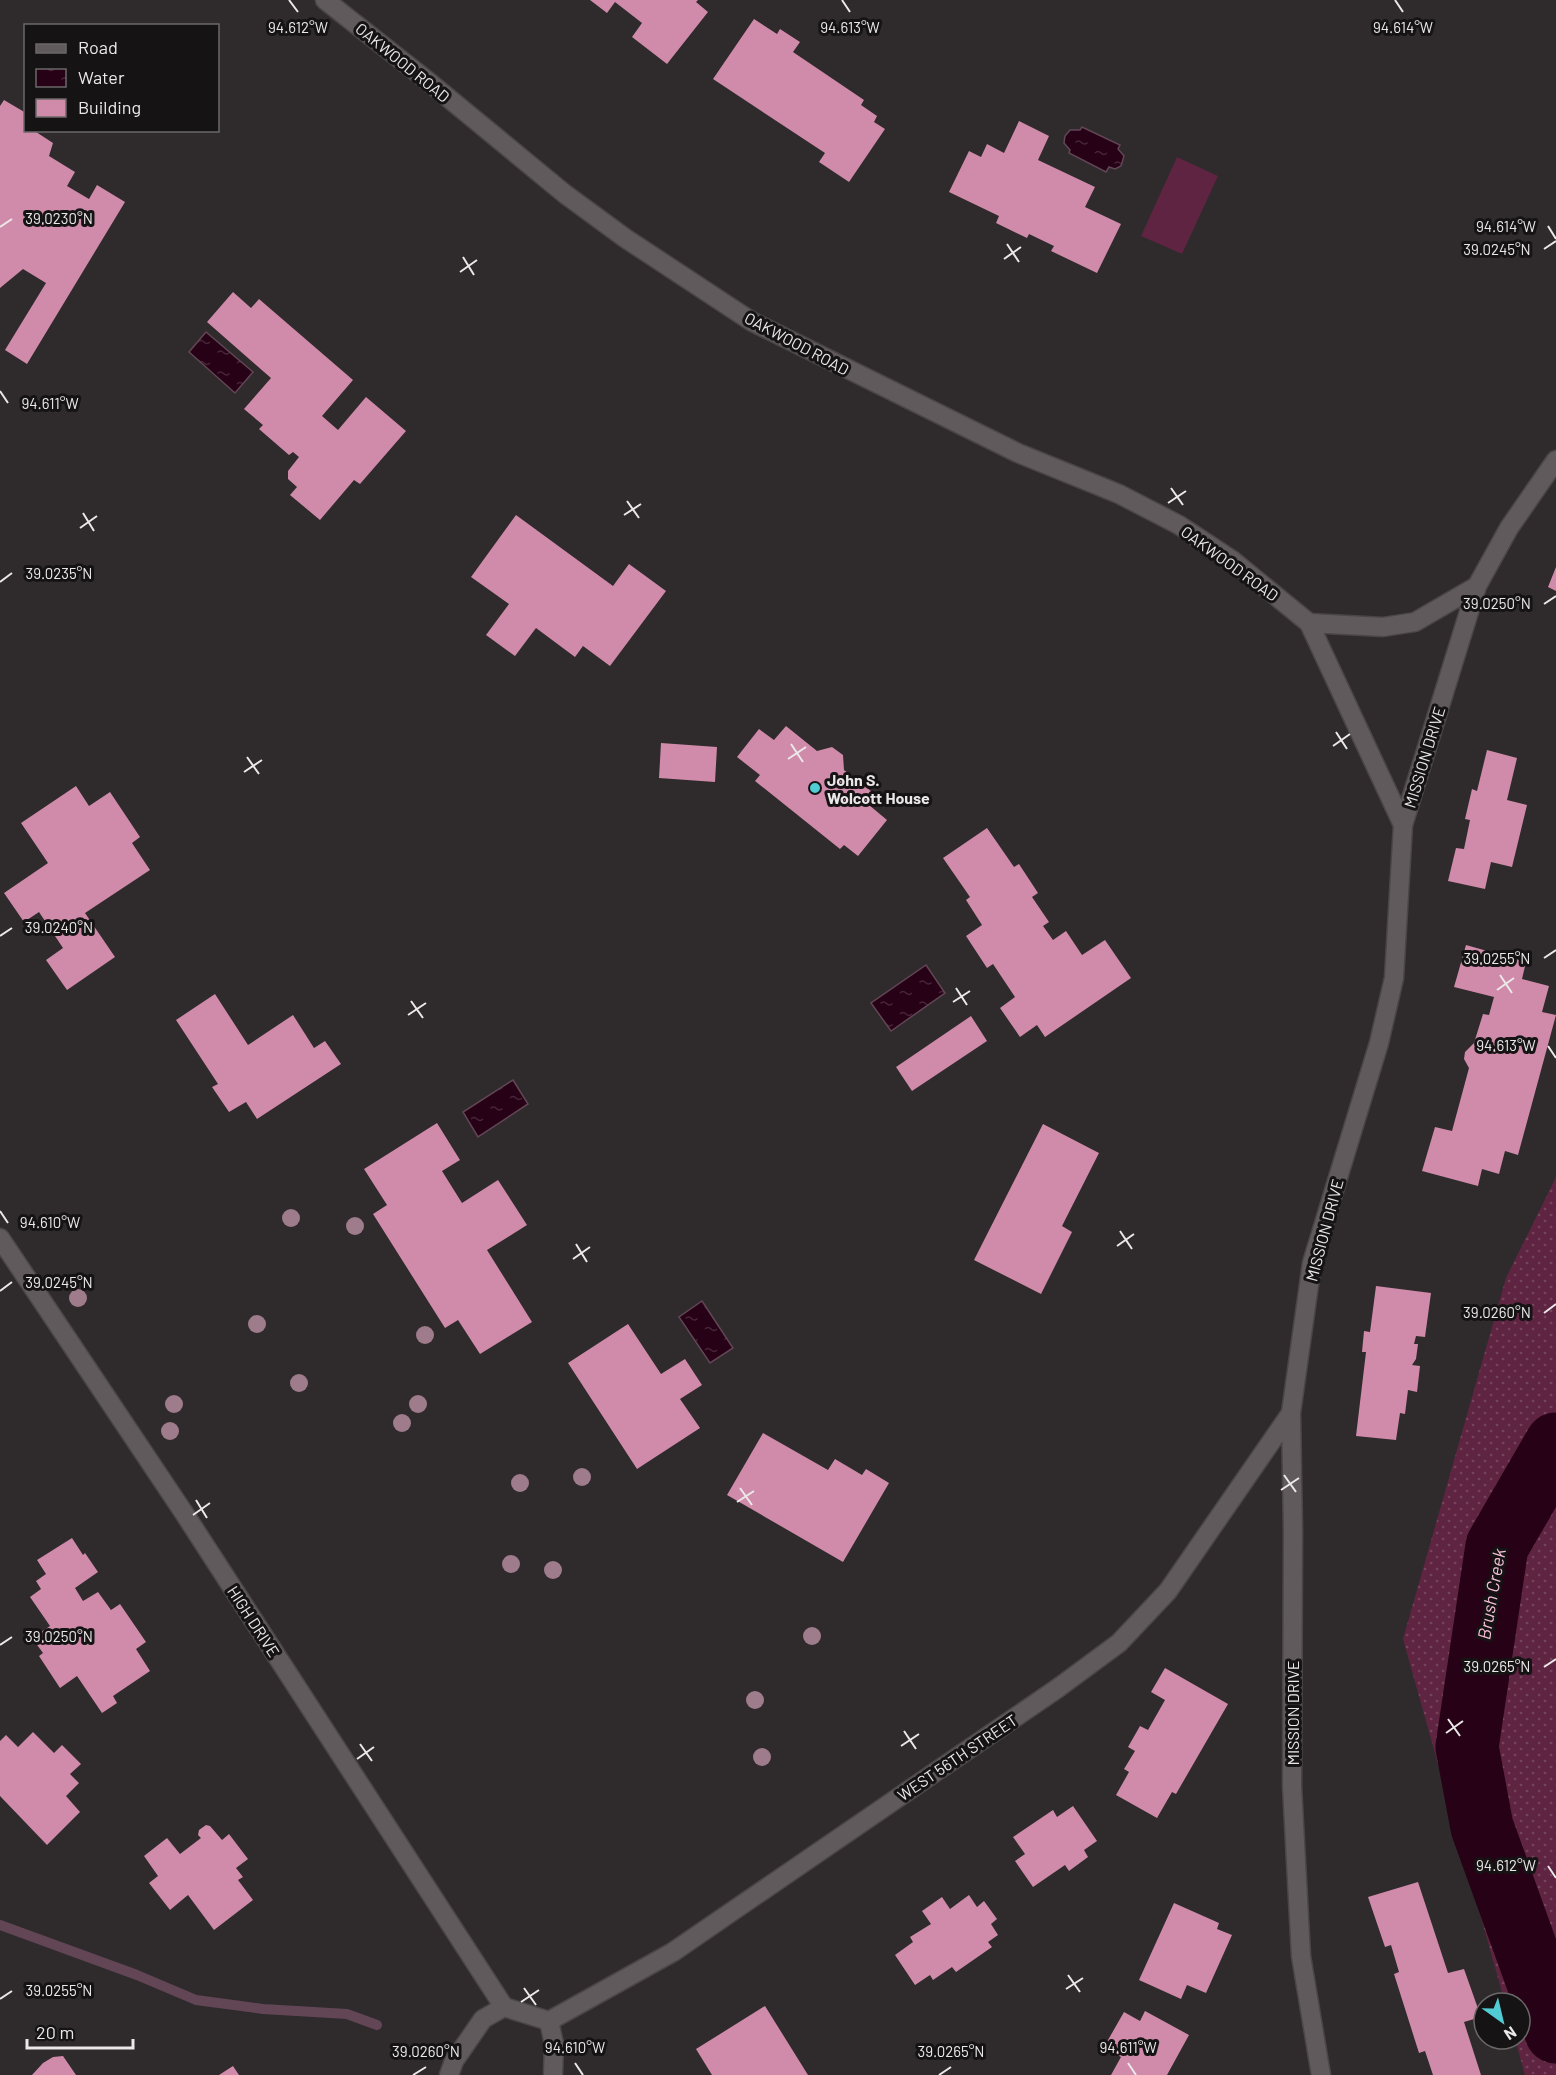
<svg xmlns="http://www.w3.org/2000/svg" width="1556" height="2075" font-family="Barlow,sans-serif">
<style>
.grass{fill:url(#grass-dots)}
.pitch{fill:#5e2441}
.water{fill:url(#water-ripples);stroke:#624655;stroke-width:1.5}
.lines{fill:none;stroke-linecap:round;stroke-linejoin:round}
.stream{stroke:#624655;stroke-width:10}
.river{stroke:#270116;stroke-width:63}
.building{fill:#d08baa}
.street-casing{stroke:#4a4547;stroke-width:21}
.street{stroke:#605a5c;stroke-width:18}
.tree{fill:#9e7c8b}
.ticks{fill:none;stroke:#ebe8e9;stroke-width:2}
.poi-dot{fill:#51ccd4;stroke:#151314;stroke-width:2}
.labels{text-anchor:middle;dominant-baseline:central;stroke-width:6;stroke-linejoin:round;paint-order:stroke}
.street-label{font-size:16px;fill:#ebe8e9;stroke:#151314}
.poi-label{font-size:16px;font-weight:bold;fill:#ebe8e9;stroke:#151314;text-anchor:start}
.water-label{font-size:18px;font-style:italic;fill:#f9bfd8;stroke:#151314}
.ticks-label{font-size:15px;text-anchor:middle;fill:#ebe8e9;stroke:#151314;stroke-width:6;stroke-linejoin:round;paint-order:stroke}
</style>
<defs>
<pattern id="grass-dots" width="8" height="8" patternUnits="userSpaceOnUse" patternTransform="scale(1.5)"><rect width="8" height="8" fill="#5e2441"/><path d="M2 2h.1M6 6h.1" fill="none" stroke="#75445c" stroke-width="1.8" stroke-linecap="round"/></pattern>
<pattern id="water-ripples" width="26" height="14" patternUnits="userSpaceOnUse" patternTransform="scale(1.5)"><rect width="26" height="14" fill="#270116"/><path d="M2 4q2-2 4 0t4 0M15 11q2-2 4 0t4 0" fill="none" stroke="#462638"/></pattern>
</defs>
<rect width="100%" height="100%" fill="#2f2a2c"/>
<path class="grass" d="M1556,1177V2075H1525L1515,2039H1520V2003H1505L1403,1639L1506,1278Z"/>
<path class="pitch" d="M1177,157L1218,176L1182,254L1141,236Z"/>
<path class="water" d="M1082,127L1120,145L1118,149L1124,156L1121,166L1115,169L1109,167L1106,172L1069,153L1070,150L1064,143L1065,136L1070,130H1080Z
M206,332L253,372L235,393L189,352Z
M926,965L945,993L891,1031L871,1003Z
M513,1080L528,1104L478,1137L463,1112Z
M702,1301L733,1348L710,1363L679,1317Z"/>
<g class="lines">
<path class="stream" d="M0,1925L137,1975L196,2000L263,2009L347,2014L377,2025"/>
<path class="river" d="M1556,1444L1497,1546L1467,1747L1482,1827L1556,2032"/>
</g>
<path class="building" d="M590,0H698L696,2L708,12L667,64L632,37L642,23L615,2L607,13Z
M754,19L777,34L780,29L800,42L793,52L864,100L861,105L877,116L874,122L885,129L849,182L819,162L825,153L713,79Z
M4,100L26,113V130H33L53,143L49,156L75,172L67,186L89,199L97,185L125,202L27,364L5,350L46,283L23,269L0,288V106Z
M1019,121L1049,136L1038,160L1095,187L1085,207L1121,224L1097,273L1051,251L1054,246L1029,234L1027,238L996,223L999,216L949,192L969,151L981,157L987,144L1004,153Z
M233,292L251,308L259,299L353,380L322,416L338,430L366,397L406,431L360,484L354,480L320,520L290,495L297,487L288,479V471L299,457L293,452L289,455L259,429L263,425L244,409L271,378L207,322Z
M516,515L613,586L629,564L666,591L610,666L583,646L575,657L536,628L515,656L486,635L509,604L471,577Z
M1556,567V591L1548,587Z
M786,726L817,751L832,747L843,755L844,770L876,795L869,805L887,820L858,856L844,845L840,849L755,781L760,775L737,757L759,729L774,740Z
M661,743L717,747L715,782L659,778Z
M1487,750L1517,758L1507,800L1527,805L1512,867L1491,862L1485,889L1448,881L1456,848L1464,849L1470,820L1465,819L1472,789L1477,791Z
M76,786L89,806L110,792L140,837L132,843L150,870L85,913L115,957L67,990L46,960L63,948L39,912L24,922L4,893L48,863L21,823Z
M987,828L1014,867L1019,864L1038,893L1032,897L1049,922L1043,926L1053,940L1066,931L1082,955L1105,940L1131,978L1045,1037L1037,1025L1020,1037L1000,1008L1015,997L993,964L987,968L966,936L982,925L966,900L970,897L943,858Z
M1466,945L1526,962L1522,979L1549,986L1542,1012L1556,1015L1518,1155L1505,1151L1499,1174L1482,1169L1478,1186L1422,1171L1435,1127L1452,1131L1469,1068L1464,1059L1465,1052L1474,1043L1483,1014L1489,1015L1494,997L1454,987Z
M215,994L248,1045L293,1015L314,1048L325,1041L341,1064L257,1119L246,1102L229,1112L212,1087L218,1084L176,1020Z
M971,1016L987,1041L912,1091L896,1067Z
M437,1123L460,1160L442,1171L462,1203L498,1180L527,1225L487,1250L532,1322L480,1354L458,1320L445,1328L373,1214L387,1205L364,1169Z
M1043,1124L1099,1153L1062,1226L1072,1232L1041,1294L974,1260Z
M1376,1286L1431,1293L1425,1337L1416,1336L1414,1344H1418L1416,1359L1412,1365L1420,1366L1417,1392L1408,1390L1405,1414L1400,1413L1396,1440L1356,1436L1366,1352H1362L1364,1331L1370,1332Z
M628,1324L661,1374L685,1359L702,1385L680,1399L700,1428L637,1469L568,1363Z
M763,1433L828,1470L835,1459L862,1475L866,1469L889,1483L843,1562L727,1495Z
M72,1538L83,1555L85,1553L98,1572L75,1588L83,1601L98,1592L111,1610L120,1604L146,1642L136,1649L150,1671L113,1696L117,1703L102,1713L77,1676L60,1688L39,1656L43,1653L32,1638L50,1626L30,1597L41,1589L36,1581L46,1574L37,1560Z
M1165,1668L1228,1704L1176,1794L1172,1792L1157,1818L1116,1795L1129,1772L1124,1769L1135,1751L1128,1747L1140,1726L1148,1730L1165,1700L1151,1692Z
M33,1732L54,1753L62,1745L81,1764L70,1774L79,1783L66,1796L80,1812L47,1845L0,1796V1741L6,1735L18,1747Z
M1073,1806L1097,1841L1084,1850L1088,1857L1069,1871L1065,1865L1033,1887L1015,1861L1025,1854L1013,1837L1053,1810L1057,1817Z
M206,1825L210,1826L222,1840L229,1834L248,1859L236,1868L243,1877L238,1880L253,1900L214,1930L188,1895L170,1910L149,1883L158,1876L144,1856L167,1838L180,1854L201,1838L198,1835L199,1830Z
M1418,1882L1448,1973L1464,1969L1481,2017L1464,2022L1481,2075H1433L1425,2051L1419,2053L1394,1974L1399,1972L1391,1945L1385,1947L1368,1897Z
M969,1895L977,1907L984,1901L997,1919L991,1924L998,1935L988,1942L992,1947L956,1972L952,1967L933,1980L930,1975L915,1985L895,1955L913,1942L910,1937L931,1924L922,1911L942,1897L950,1909Z
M1174,1903L1219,1923L1217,1929L1232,1935L1206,1993L1187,1985L1181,1999L1139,1980Z
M765,2006L808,2075H712L696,2049Z
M1145,2011L1189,2035L1167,2075H1111L1121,2057L1104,2047L1124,2012L1140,2021Z
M63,2056L76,2075H32L43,2063L53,2057Z
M233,2066L239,2075H219Z"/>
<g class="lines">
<g class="street-casing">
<path id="street" d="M325,0L429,82L565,194L625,238L751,321L1018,453L1119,494L1179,525L1232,560L1309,623L1403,825
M1309,623L1383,627L1415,622L1477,586
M0,1238L184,1513L504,2007
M549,2021L673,1952L1058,1688L1119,1643L1168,1591L1291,1413
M549,2021L554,2044L553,2075
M449,2075L454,2061L483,2019L504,2007L549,2021
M1321,2075L1301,1956L1292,1786L1293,1531L1291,1413L1312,1263L1379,1043L1394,978L1403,825L1477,586L1509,528L1556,460"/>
</g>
<use href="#street" class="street"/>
</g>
<g class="tree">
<circle cx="291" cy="1218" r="9"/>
<circle cx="355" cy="1226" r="9"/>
<circle cx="78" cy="1298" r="9"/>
<circle cx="257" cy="1324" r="9"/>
<circle cx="425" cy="1335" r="9"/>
<circle cx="299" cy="1383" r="9"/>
<circle cx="174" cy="1404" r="9"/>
<circle cx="418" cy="1404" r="9"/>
<circle cx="402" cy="1423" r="9"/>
<circle cx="170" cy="1431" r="9"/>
<circle cx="582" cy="1477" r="9"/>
<circle cx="520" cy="1483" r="9"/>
<circle cx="511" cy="1564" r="9"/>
<circle cx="553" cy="1570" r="9"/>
<circle cx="812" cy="1636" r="9"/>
<circle cx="755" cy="1700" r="9"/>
<circle cx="762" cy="1757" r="9"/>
</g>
<path class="ticks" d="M289,0L298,12M842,0L850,12M1395,0L1403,12M1548,226L1556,239M0,227L12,219M1007,244L1019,262M1544,249L1556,241M463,257L474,275M1004,259L1021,247M460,272L477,260M0,391L8,403M1171,488L1183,505M627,501L639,518M1168,503L1186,491M83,513L94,531M624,515L641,504M80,528L97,516M0,582L12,573M1544,604L1556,596M1336,732L1347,749M791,744L803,762M1333,746L1350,734M247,757L259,774M788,759L806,747M244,772L262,760M0,936L12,928M1544,958L1556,950M1500,975L1512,993M956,988L967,1005M1497,990L1514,978M411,1001L423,1018M953,1002L970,991M408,1015L426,1003M1548,1046L1556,1058M0,1211L8,1223M1120,1231L1132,1249M576,1244L587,1262M1117,1246L1134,1234M573,1259L590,1247M0,1291L12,1282M1544,1313L1556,1304M1284,1475L1296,1492M740,1488L752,1505M1281,1490L1299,1478M196,1500L207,1518M737,1502L754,1491M193,1515L210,1503M0,1645L12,1637M1544,1667L1556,1659M1448,1719L1460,1736M904,1731L916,1749M1446,1733L1463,1721M360,1744L372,1761M901,1746L919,1734M357,1759L374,1747M1548,1866L1556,1878M1068,1975L1080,1992M524,1988L536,2005M1066,1989L1083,1978M0,1999L12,1991M521,2002L539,1990M575,2063L583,2075M1128,2063L1136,2075M413,2075L426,2067M939,2075L951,2067"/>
<circle class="poi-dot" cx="815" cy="788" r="6"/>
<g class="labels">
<g class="street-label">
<text transform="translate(403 62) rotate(39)">OAKWOOD ROAD</text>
<text transform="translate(797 343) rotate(28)">OAKWOOD ROAD</text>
<text transform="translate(1230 563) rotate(36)">OAKWOOD ROAD</text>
<text transform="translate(1424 757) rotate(-73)">MISSION DRIVE</text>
<text transform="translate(1324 1230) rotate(-75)">MISSION DRIVE</text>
<text transform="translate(254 1621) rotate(57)">HIGH DRIVE</text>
<text transform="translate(1292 1713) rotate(-90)">MISSION DRIVE</text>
<text transform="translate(957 1757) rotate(-34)">WEST 56TH STREET</text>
</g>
<g class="poi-label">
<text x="827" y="779">John S.<tspan x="827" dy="18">Wolcott House</tspan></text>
</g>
<g class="water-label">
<text transform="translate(1491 1594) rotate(-80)">Brush Creek</text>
</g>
</g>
<g class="ticks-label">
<text x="298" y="33">94.612°W</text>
<text x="850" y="33">94.613°W</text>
<text x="1403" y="33">94.614°W</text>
<text x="59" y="224">39.0230°N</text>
<text x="1506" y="232">94.614°W</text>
<text x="1497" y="255">39.0245°N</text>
<text x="50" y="409">94.611°W</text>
<text x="59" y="579">39.0235°N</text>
<text x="1497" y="609">39.0250°N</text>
<text x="59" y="933">39.0240°N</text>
<text x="1497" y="964">39.0255°N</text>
<text x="1506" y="1051">94.613°W</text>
<text x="50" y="1228">94.610°W</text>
<text x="59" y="1288">39.0245°N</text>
<text x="1497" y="1318">39.0260°N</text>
<text x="59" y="1642">39.0250°N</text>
<text x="1497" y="1672">39.0265°N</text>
<text x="1506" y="1871">94.612°W</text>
<text x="59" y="1996">39.0255°N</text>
<text x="575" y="2053">94.610°W</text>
<text x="1128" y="2053">94.611°W</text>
<text x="426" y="2057">39.0260°N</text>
<text x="951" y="2057">39.0265°N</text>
</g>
<rect x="24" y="24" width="195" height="108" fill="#151314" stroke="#6b6869" stroke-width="1.5"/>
<rect x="36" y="44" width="30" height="9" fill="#605a5c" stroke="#6b6869" stroke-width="1.5"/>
<text x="78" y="54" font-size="18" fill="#ebe8e9">Road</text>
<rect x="36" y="69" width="30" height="18" fill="url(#water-ripples)" stroke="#6b6869" stroke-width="1.5"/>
<text x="78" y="84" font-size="18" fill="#ebe8e9">Water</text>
<rect x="36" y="99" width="30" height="18" fill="#d08baa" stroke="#6b6869" stroke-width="1.5"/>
<text x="78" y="114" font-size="18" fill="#ebe8e9">Building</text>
<g transform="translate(1502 2021) rotate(146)"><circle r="28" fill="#151314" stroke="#6b6869" stroke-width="1.5"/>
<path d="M0-4.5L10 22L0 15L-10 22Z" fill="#51ccd4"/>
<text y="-9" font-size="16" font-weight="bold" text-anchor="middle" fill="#ebe8e9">N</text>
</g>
<path d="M27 2039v9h106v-9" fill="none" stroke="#ebe8e9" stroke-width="3"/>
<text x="36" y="2039" font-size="18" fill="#ebe8e9" stroke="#151314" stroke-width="4.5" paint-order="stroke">20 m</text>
</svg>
